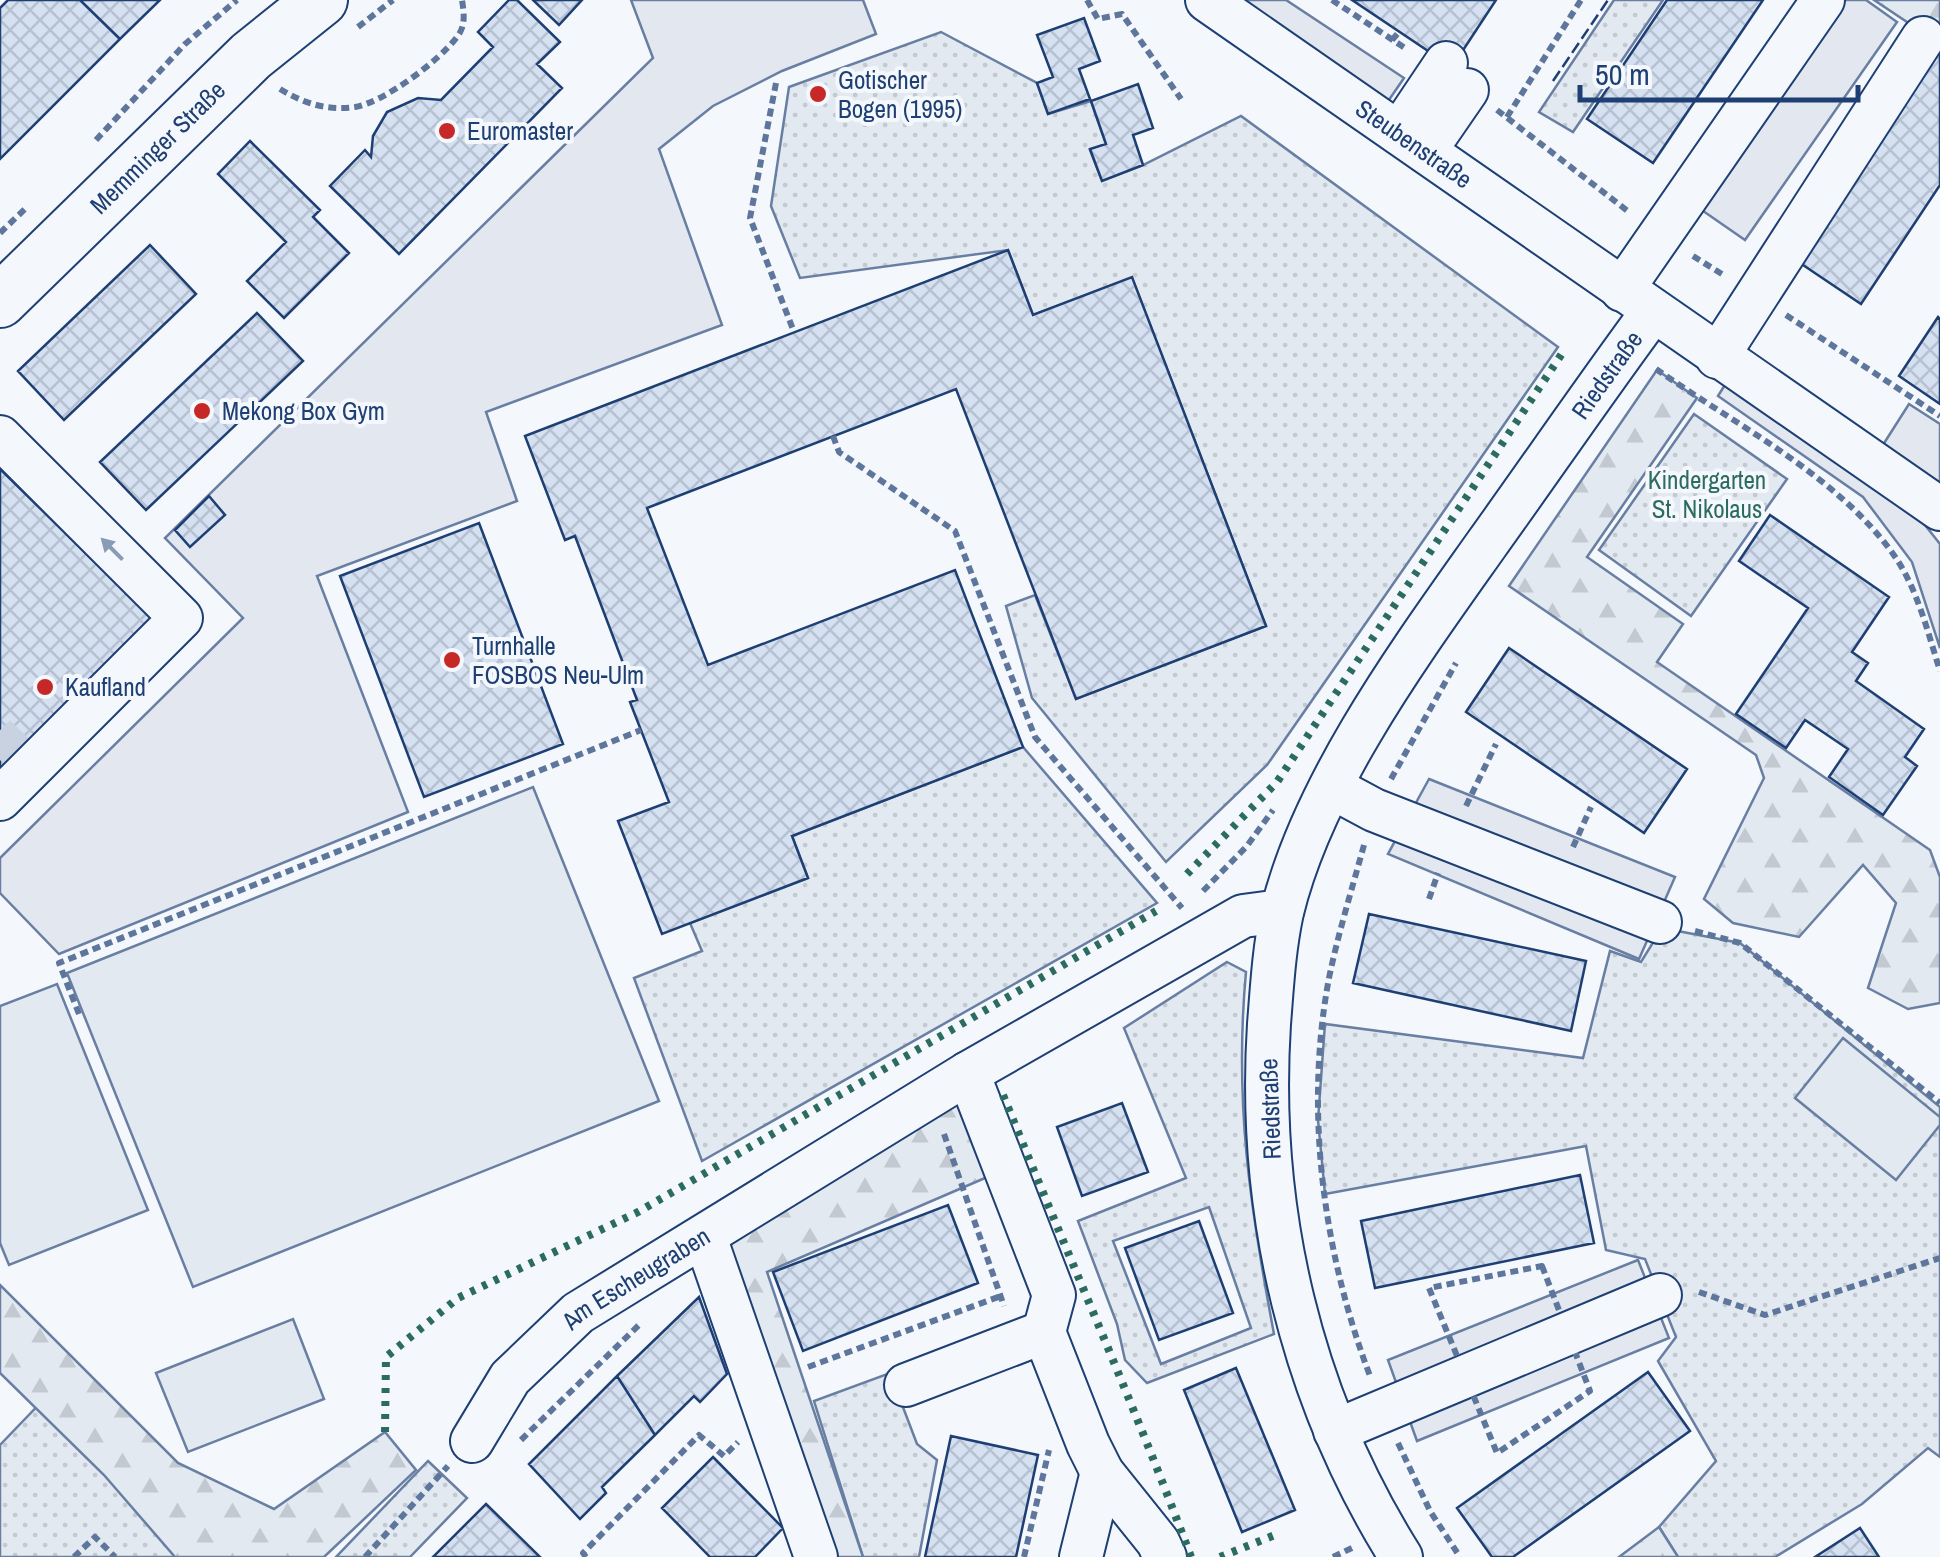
<svg xmlns="http://www.w3.org/2000/svg" width="1940" height="1557" font-family="'Archivo Narrow',sans-serif">
<style>
.grass{fill:url(#grass-dots);stroke:#687fa3;stroke-width:2.5;fill-rule:evenodd}
.forest{fill:url(#forest-firs);stroke:#687fa3;stroke-width:2.5}
.pitch{fill:#e3e9f0;stroke:#687fa3;stroke-width:2.5}
.parking{fill:#e3e8f0;stroke:#687fa3;stroke-width:2.5}
.building{fill:url(#building-cross-hatch);stroke:#1d3f73;stroke-width:2.5}
.lines{fill:none;stroke-linecap:round;stroke-linejoin:round}
.minor-tunnel{stroke:#c9d2e0;stroke-width:42;stroke-dasharray:42 21;stroke-linecap:butt}
.minor-casing{stroke:#1d3f73;stroke-width:46}
.major-casing{stroke:#1d3f73;stroke-width:56}
.path{stroke:#5e769c;stroke-width:6;stroke-dasharray:8 5;stroke-linecap:butt}
.minor{stroke:#f4f7fb;stroke-width:42}
.major{stroke:#f4f7fb;stroke-width:52}
.hedge{stroke:#2c6c60;stroke-width:8;stroke-dasharray:5 8;stroke-linecap:butt}
.fence{stroke:#1d3f73;stroke-width:2.5;stroke-dasharray:12 5;stroke-linecap:butt}
.oneway{fill:#889bb7}
.poi-dot{fill:#c62828;stroke:#f4f7fb;stroke-width:4}
.labels{text-anchor:middle;dominant-baseline:central;stroke-width:8;stroke-linejoin:round;paint-order:stroke}
.poi-label{font-size:25px;fill:#1d3f73;stroke:#f4f7fb;text-anchor:start}
.street-label{font-size:25px;fill:#1d3f73;stroke:#f4f7fb}
.park-label{font-size:25px;fill:#2c6c60;stroke:#f4f7fb}
</style>
<defs>
<pattern id="grass-dots" width="8" height="8" patternUnits="userSpaceOnUse" patternTransform="scale(2.5)"><rect width="8" height="8" fill="#e3e9f0"/><path d="M2 2h.1M6 6h.1" fill="none" stroke="#c2c9d1" stroke-width="1.8" stroke-linecap="round"/></pattern>
<pattern id="forest-firs" width="22" height="20" patternUnits="userSpaceOnUse" patternTransform="scale(2.5)"><rect width="22" height="20" fill="#e3e9f0"/><path d="M5 1l3.5 6h-7zM16 11l3.5 6h-7z" fill="#c2c9d1"/></pattern>
<pattern id="building-cross-hatch" width="8" height="8" patternUnits="userSpaceOnUse" patternTransform="scale(2.5)"><rect width="8" height="8" fill="#d5e0f0"/><path d="M0 0l8 8M0 8l8-8" fill="none" stroke="#b6c1d1"/></pattern>
</defs>
<rect width="100%" height="100%" fill="#f4f7fb"/>
<path class="grass" d="M1614,0H1663L1573,132L1539,112Z
M941,32L1037,83L1048,114L1091,101L1106,144L1090,150L1102,181L1143,165L1241,116L1558,347L1267,765L1166,862L1032,698L1006,606L1035,595L1076,699L1266,626L1132,278L1033,315L1008,250L800,278L771,206L789,87Z
M1694,414L1787,479L1691,616L1599,550Z
M1023,747L1157,903L702,1161L634,978L702,951L690,923L808,878L792,836Z
M1662,928L1740,943L1940,1107V1457L1928,1448L1862,1504L1775,1557H1678L1659,1527L1716,1461L1658,1361L1676,1337L1645,1259L1606,1250L1586,1146L1325,1194L1318,1120L1325,1024L1583,1058L1610,951L1641,962Z
M1227,962L1246,972C1234,1101 1250,1207 1274,1334L1147,1383L1125,1360L1117,1324L1078,1221L1186,1178L1124,1028ZM1209,1207L1251,1328L1161,1364L1113,1241Z
M890,1373L917,1444L937,1460L919,1557H863L814,1401Z
M50,1393L219,1557H0V1445Z
M428,1461L467,1498L410,1557H336Z"/>
<path class="forest" d="M1874,0H1940V44Z
M1657,370L1697,398L1587,557L1683,624L1657,662L1930,850L1940,877V1003L1908,1009L1868,988L1896,903L1863,865L1799,937L1733,923L1704,899L1764,778L1756,755L1509,586Z
M961,1099L992,1175L767,1272L863,1557H830L728,1243Z
M0,1285L178,1463L274,1509L385,1432L416,1470L324,1557H175L104,1475L0,1373Z
M1659,1527L1678,1557H1619Z"/>
<path class="pitch" d="M533,787L659,1101L193,1287L67,973Z
M57,984L148,1210L9,1265L0,1243V1006Z
M1843,1038L1940,1117V1125L1896,1180L1795,1098Z
M293,1319L324,1399L188,1452L156,1373Z"/>
<path class="parking" d="M631,0H863L876,34L782,71L713,106L659,149L722,325L486,412L517,501L317,576L408,812L59,954L0,893V858L243,618L165,538L653,58Z
M1218,0H1286L1404,78L1382,110Z
M1835,0H1866L1897,22L1745,240L1693,204Z
M1733,372L1886,476L1940,544V648L1912,562L1863,497L1718,396Z
M1909,404L1940,424V502L1874,459Z
M1429,779L1675,877L1639,959L1388,854Z
M1638,1260L1669,1338L1417,1441L1388,1360Z"/>
<path class="building" d="M8,0H80L120,39L0,159V8Z
M80,0H160L120,39Z
M509,0H517L560,42L537,64L562,88L399,254L330,186L365,150L371,157L373,136L387,112L418,98L441,100L493,47L478,32Z
M533,0H582L559,25Z
M1352,0H1496L1452,67Z
M1667,0H1763L1653,163L1587,119Z
M1084,18L1100,61L1079,69L1090,99L1048,114L1037,83L1053,77L1037,35Z
M1940,48V185L1861,304L1794,259Z
M1138,84L1153,128L1133,135L1143,165L1102,181L1090,149L1106,144L1091,101Z
M250,141L320,210L313,217L349,253L284,318L247,281L286,242L218,174Z
M150,245L196,294L64,420L18,371Z
M1008,250L1033,315L1132,277L1266,626L1076,699L956,389L647,508L708,665L955,570L1023,747L792,836L808,878L662,934L618,821L669,802L630,702L637,700L575,536L565,540L525,436Z
M257,313L303,361L146,510L100,462Z
M1938,317L1940,319V404L1899,376Z
M0,469L155,621L0,814Z
M209,496L225,515L190,547L175,530Z
M1770,515L1889,597L1852,652L1868,663L1856,681L1924,729L1905,757L1917,766L1883,815L1829,777L1848,749L1805,720L1786,748L1736,714L1808,608L1739,561Z
M479,523L563,744L424,797L340,576Z
M1509,648L1687,769L1644,833L1466,712Z
M1369,914L1586,961L1571,1031L1353,983Z
M1122,1103L1148,1172L1082,1196L1057,1127Z
M1580,1175L1594,1243L1375,1288L1361,1221Z
M948,1205L978,1283L803,1351L773,1272Z
M1199,1221L1233,1313L1159,1340L1125,1248Z
M699,1297L727,1374L700,1402L694,1396L655,1435L617,1376Z
M1236,1368L1295,1510L1242,1532L1184,1390Z
M1648,1372L1690,1431L1513,1557H1492L1457,1508Z
M617,1376L655,1435L602,1487L606,1493L580,1519L529,1464Z
M951,1436L1038,1455L1016,1557H925Z
M713,1457L783,1528L755,1557H710L662,1508Z
M486,1504L540,1557H433Z
M1860,1528L1879,1557H1815Z"/>
<g class="lines">
<path class="minor-tunnel" d="M0,760L25,735"/>
<g class="minor-casing">
<g id="minor">
<path id="s1" d="M1207,0L1940,509"/>
<path d="M1399,133L1446,63"/>
<path d="M1425,151L1467,90"/>
<path d="M1622,290L1823,0"/>
<path d="M1717,357L1923,38"/>
<path d="M0,437L181,618L0,799"/>
<path d="M1333,788L1374,810L1660,922"/>
<path d="M968,1073L1054,1295L1044,1332L1088,1444L1102,1472L1158,1542L1165,1557"/>
<path d="M705,1237L816,1557"/>
<path d="M906,1385L1044,1332"/>
<path d="M1335,1431L1660,1295"/>
<path id="s2" d="M472,1441L510,1378L578,1313L968,1073L1243,916L1282,911"/>
<path d="M1081,1557L1102,1472"/>
<path id="s3" d="M1401,1557C1301,1398 1257,1211 1269,1024C1272,987 1274,949 1282,912C1313,784 1411,651 1486,545C1542,467 1596,388 1653,311"/>
</g>
</g>
<g class="major-casing">
<g id="major">
<path id="s4" d="M0,301L251,56L321,0"/>
</g>
</g>
<path class="path" d="M1087,0L1098,19L1122,14L1181,99
M1332,0L1408,50
M358,27L393,0
M1392,40L1399,32
M776,83L750,218L794,332
M280,89C303,103 327,111 355,107C384,102 438,62 457,37C466,26 464,13 462,0
M1497,110L1629,212
M1507,117L1581,0
M96,140L185,44L237,0
M0,233L26,208
M1693,256L1725,276
M1786,315L1940,416
M1656,369C1734,424 1833,473 1891,551C1917,586 1927,630 1940,671
M833,436L839,452L955,531L1035,737L1182,908
M1391,779L1456,663
M1466,806L1496,744
M1364,845C1352,889 1338,934 1329,978C1304,1110 1323,1252 1370,1376
M1573,847L1591,807
M1203,891L1247,846L1273,810
M1429,899L1438,873
M1695,931L1740,943L1940,1103
M79,1014L59,963L641,730
M944,1134L1004,1306
M1542,1266L1590,1391L1497,1453L1429,1288Z
M1699,1292L1765,1315L1940,1258
M808,1367L1001,1296
M521,1440L641,1323
M1398,1443L1430,1511L1460,1557
M74,1557L95,1537L115,1557
M365,1557L448,1466
M586,1557L583,1553L699,1435L724,1456L738,1442
M1024,1557L1049,1450
M1333,1557L1354,1547"/>
<use href="#minor" class="minor"/>
<use href="#major" class="major"/>
<path class="hedge" d="M1187,874L1277,782L1563,352
M1003,1095C1065,1249 1133,1401 1191,1557
M385,1432L386,1357L458,1298L638,1212L1156,911
M1220,1557L1280,1533"/>
<path class="fence" d="M1553,81L1608,0"/>
</g>
<defs><path id="oneway-solid" d="M-6-.8H1V-3.2L6.5 0L1 3.2V.8H-6Z" transform="scale(2.5)"/></defs>
<use class="oneway" href="#oneway-solid" transform="translate(112 549) rotate(-135)"/>
<g class="poi-dot">
<circle cx="818" cy="94" r="10"/>
<circle cx="447" cy="131" r="10"/>
<circle cx="202" cy="411" r="10"/>
<circle cx="452" cy="660" r="10"/>
<circle cx="45" cy="687" r="10"/>
</g>
<g class="labels">
<g class="poi-label">
<text x="838" y="80">Gotischer<tspan x="838" dy="29">Bogen (1995)</tspan></text>
<text x="467" y="131">Euromaster</text>
<text x="222" y="411">Mekong Box Gym</text>
<text x="472" y="646">Turnhalle<tspan x="472" dy="29">FOSBOS Neu-Ulm</tspan></text>
<text x="65" y="687">Kaufland</text>
</g>
<g class="street-label">
<text stroke="none"><textPath href="#s1" startOffset="252">Steubenstraße</textPath></text>
<text stroke="none"><textPath href="#s4" startOffset="220">Memminger Straße</textPath></text>
<text stroke="none"><textPath href="#s3" startOffset="1302">Riedstraße</textPath></text>
<text transform="translate(1270 1109) rotate(-92)">Riedstraße</text>
<text stroke="none"><textPath href="#s2" startOffset="235">Am Escheugraben</textPath></text>
</g>
<g class="park-label">
<text x="1707" y="480">Kindergarten<tspan x="1707" dy="29">St. Nikolaus</tspan></text>
</g>
</g>
<path d="M1580 85v15h278v-15" fill="none" stroke="#1d3f73" stroke-width="5"/>
<text x="1595" y="85" font-size="30" fill="#1d3f73" stroke="#f4f7fb" stroke-width="8" paint-order="stroke">50 m</text>
</svg>
